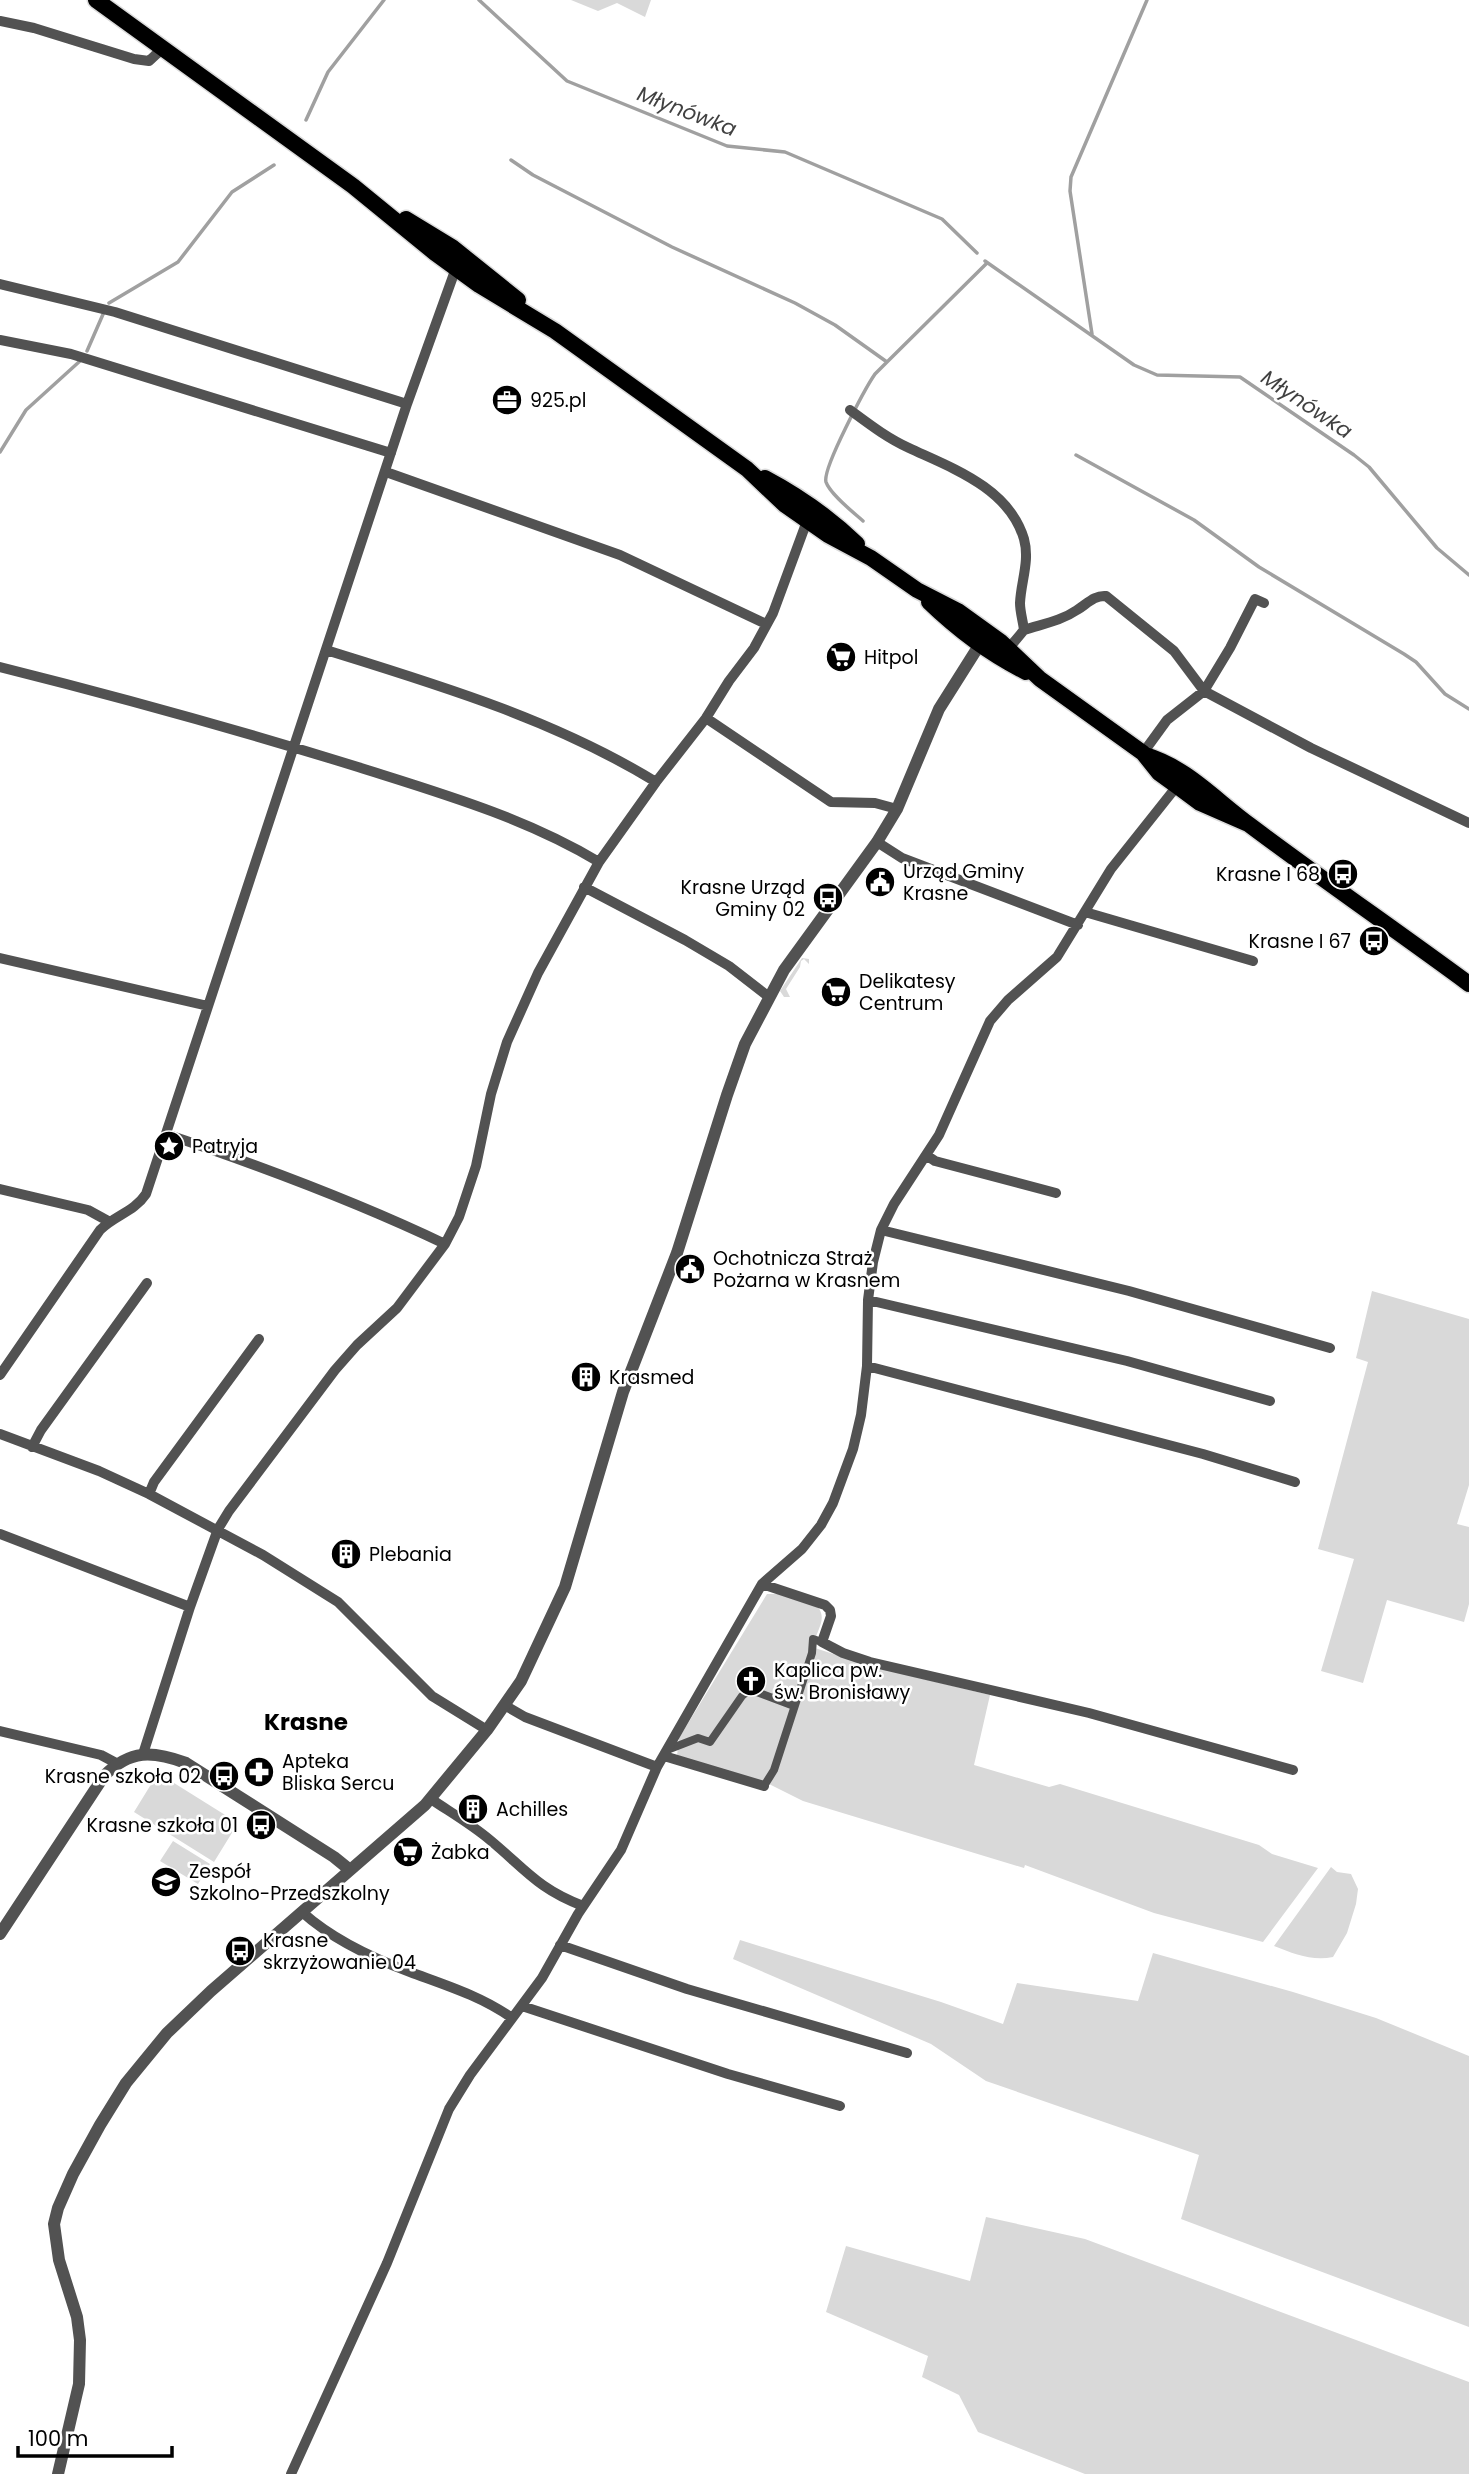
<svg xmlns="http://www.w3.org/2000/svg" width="1469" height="2474" font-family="Poppins,sans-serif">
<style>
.green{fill:#d9d9d9}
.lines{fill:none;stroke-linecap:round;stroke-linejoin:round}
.stream{stroke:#a0a0a0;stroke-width:3.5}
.primary-casing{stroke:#dbdbdb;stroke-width:19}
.pedestrian{stroke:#525252;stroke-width:8}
.minor{stroke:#525252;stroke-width:10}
.tertiary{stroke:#525252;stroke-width:12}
.primary{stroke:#000;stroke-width:16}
.labels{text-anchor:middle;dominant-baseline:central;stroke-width:5;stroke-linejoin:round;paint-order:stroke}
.poi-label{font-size:19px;fill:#000;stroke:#fff;text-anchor:start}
.water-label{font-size:21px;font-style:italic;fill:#414141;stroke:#fff}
.quarter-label{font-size:23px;font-weight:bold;fill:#000;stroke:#fff}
</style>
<rect width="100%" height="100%" fill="#fff"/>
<path class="green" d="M571,0H651L645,17L617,3L598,11Z
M802,958L809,959V964L804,959L801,961L800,967L786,989L790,997H784L780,991Z
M1372,1291L1469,1319V1485L1457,1524L1469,1527V1604L1464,1622L1387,1600L1363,1683L1321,1671L1354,1559L1318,1549L1368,1362L1356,1358Z
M767,1594H778L818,1607C829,1622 812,1633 815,1648L870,1666L990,1695L974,1765L1049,1787L1060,1784L1259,1845L1272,1854L1318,1868L1263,1942L1154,1913L1025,1865L1024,1868L803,1801L763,1781L756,1782L677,1756L679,1738Z
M158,1773L238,1823L214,1862L134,1812Z
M173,1841L210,1864L198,1884L160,1861Z
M1331,1867L1337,1872L1351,1874L1358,1889L1356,1904L1347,1933L1333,1957C1312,1961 1294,1954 1274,1946Z
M740,1940L941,2002L1003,2024L1017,1983L1138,2001L1153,1953L1293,1992L1376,2018L1469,2056V2327L1181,2219L1199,2155L986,2081L931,2044L733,1959Z
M986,2217L1085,2239L1469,2382V2474H1085L978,2432L959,2395L922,2377L928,2356L826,2312L846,2246L970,2281Z"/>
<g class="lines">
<path class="stream" d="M479,0L567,81L727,146L785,152L942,219L977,253
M306,120L328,72L384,0
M511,160L533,175L672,247L795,303L835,325L887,362L987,263
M985,261L1134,365L1157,375L1240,377L1354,455L1369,467L1437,548L1469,575
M109,303L178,262L232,192L274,165
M1092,334L1070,191L1071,177L1147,0
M87,351L104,312
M0,452L26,410L80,361
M1076,455L1194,520L1259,567L1404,654L1416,662L1445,694L1469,709
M863,521C853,512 830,494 826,482C822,469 866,387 875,374C879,370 883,366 887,362"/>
<g class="primary-casing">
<path id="primary" d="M96,0L353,186L435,253L479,285L555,331L747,469L785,505L828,535L871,558L917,590L958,611L1001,642L1040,679L1143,753L1159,773L1177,786L1200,803L1248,824
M406,219L452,247L518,300
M765,478C799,496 829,517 857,544
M929,602C958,630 990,654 1026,672
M1145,755C1188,768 1215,800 1251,826C1323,880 1397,931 1469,984"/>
</g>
<path class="pedestrian" d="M667,1750L698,1738L710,1742L742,1696L747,1692L754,1691L794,1706
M764,1786L774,1770L812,1653L813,1639L822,1642"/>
<path class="minor" d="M0,21L34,28L134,59L149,61L163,48
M0,284L115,312L407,404
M0,340L71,354L391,453
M850,410C869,424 887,438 909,448C952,468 1009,488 1024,539C1030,561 1021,581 1020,603C1020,612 1023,621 1024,630L1009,648
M386,472L620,555L766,624
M1024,630C1042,624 1061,621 1077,610C1087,604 1094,595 1106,596L1174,651L1204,691L1230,648L1255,599L1264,603
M326,650C439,685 555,720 656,782
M0,667C120,697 239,730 358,767C440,793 524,817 599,862
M706,718L831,802L875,803L897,809
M1143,753L1167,720L1204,691L1311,748L1469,823
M877,842L902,858L1078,925
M584,887L685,940L729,966L769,997
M1085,912L1253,961
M0,958L208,1006
M166,1134C261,1166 355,1201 445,1244
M926,1155L935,1161L1056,1193
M0,1189L88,1210L108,1221
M881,1230L1129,1291L1330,1348
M868,1300L1127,1361L1270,1401
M867,1366L1203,1454L1295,1482
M0,1375L100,1230C115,1215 134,1212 146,1194L407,404L456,268L455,263
M0,1434L99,1471L149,1494L263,1555L338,1602L432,1696L487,1730
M32,1447L41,1430L147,1283
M149,1494L154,1482L259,1339
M0,1534L190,1607
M762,1584L825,1605L830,1610L831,1616L822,1642L843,1653L870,1662L1089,1713L1293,1770
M506,1706L525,1717L657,1767
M0,1731L101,1755L116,1763
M143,1754L190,1607L218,1529L229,1511L335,1370L357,1345L397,1308L445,1244L459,1217L476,1166L491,1094L507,1042L538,973L599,862L656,782L706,718L729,681L754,648L773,613L807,521L806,517
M664,1756L764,1786
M431,1799C450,1812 471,1824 490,1840C525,1869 538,1889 583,1906
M302,1912C332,1939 372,1958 410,1972C445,1985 481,1996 512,2018
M560,1945L687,1989L907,2053
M522,2006L728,2074L840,2106
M291,2474L387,2263L449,2109L470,2075L542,1978L578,1914L621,1850L657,1767L762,1584L802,1549L821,1525L833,1503L853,1449L861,1415L867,1366L868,1300L873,1262L881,1230L894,1204L939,1135L990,1021L1008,1000L1057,957L1111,869L1177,786V781"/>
<path class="tertiary" d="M0,1934L104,1776C130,1749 153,1751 186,1763L334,1857L350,1870
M58,2474L79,2384L80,2340L77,2317L59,2260L54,2224L58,2208L73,2174L100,2125L126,2083L167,2033L211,1991L425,1805L487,1730L521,1681L565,1587L623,1392L677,1253L727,1095L745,1044L784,970L877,842L897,809L939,709L980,644L978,636"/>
<use href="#primary" class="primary"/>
</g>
<defs>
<g id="office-disc" transform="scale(1.575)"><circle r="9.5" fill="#000" stroke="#fff"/><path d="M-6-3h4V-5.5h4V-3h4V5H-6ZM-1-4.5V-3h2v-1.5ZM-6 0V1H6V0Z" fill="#fff"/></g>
<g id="supermarket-disc" transform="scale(1.575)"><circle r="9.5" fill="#000" stroke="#fff"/><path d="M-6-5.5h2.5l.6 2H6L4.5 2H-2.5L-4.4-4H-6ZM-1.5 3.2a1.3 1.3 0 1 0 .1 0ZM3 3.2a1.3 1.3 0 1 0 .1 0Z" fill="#fff"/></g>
<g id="bus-disc" transform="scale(1.575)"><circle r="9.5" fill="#000" stroke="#fff"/><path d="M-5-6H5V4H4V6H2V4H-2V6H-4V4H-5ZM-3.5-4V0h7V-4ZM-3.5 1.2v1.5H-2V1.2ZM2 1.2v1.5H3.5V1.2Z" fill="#fff"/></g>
<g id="civic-disc" transform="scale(1.575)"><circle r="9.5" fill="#000" stroke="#fff"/><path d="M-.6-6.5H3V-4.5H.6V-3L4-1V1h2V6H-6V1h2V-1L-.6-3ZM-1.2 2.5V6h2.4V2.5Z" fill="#fff"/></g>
<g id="sight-disc" transform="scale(1.575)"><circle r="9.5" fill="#000" stroke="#fff"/><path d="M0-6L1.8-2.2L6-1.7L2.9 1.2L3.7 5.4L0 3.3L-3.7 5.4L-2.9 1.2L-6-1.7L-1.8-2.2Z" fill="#fff"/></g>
<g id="building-disc" transform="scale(1.575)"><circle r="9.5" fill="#000" stroke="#fff"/><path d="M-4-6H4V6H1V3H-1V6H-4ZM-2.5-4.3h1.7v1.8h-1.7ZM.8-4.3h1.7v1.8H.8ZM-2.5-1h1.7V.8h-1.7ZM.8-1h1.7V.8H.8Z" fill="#fff"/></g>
<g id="church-disc" transform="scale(1.575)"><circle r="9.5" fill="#000" stroke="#fff"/><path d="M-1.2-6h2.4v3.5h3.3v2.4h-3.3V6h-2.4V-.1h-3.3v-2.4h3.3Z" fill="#fff"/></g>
<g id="pharmacy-disc" transform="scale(1.575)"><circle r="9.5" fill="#000" stroke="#fff"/><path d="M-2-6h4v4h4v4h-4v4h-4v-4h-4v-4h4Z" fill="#fff"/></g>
<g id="school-disc" transform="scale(1.575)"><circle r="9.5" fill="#000" stroke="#fff"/><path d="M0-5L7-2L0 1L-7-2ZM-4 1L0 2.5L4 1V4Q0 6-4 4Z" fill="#fff"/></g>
</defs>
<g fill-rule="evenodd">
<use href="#office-disc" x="507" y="400"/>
<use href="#supermarket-disc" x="841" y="657"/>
<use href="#bus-disc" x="1343" y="874"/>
<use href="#civic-disc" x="880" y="882"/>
<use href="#bus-disc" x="828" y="898"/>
<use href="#bus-disc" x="1374" y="941"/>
<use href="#supermarket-disc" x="836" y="992"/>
<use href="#sight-disc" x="169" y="1146"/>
<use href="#civic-disc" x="690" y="1269"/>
<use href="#building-disc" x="586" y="1377"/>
<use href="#building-disc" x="346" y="1554"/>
<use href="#church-disc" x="751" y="1681"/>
<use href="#pharmacy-disc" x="259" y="1772"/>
<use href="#bus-disc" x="224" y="1776"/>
<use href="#building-disc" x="473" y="1809"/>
<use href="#bus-disc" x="261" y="1825"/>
<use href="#supermarket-disc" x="408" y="1852"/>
<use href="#school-disc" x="166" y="1882"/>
<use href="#bus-disc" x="240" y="1951"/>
</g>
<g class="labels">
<g class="poi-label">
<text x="530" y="400">925.pl</text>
<text x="864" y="657">Hitpol</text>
<text x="903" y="871">Urząd Gminy<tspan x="903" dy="22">Krasne</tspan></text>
<text x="1320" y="874" text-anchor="end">Krasne I 68</text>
<text x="805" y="887" text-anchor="end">Krasne Urząd<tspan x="805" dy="22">Gminy 02</tspan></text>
<text x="1351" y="941" text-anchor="end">Krasne I 67</text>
<text x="859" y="981">Delikatesy<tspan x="859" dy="22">Centrum</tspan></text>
<text x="192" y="1146">Patryja</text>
<text x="713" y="1258">Ochotnicza Straż<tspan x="713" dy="22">Pożarna w Krasnem</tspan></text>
<text x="609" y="1377">Krasmed</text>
<text x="369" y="1554">Plebania</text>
<text x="774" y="1670">Kaplica pw.<tspan x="774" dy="22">św. Bronisławy</tspan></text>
<text x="282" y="1761">Apteka<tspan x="282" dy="22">Bliska Sercu</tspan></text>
<text x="201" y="1776" text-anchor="end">Krasne szkoła 02</text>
<text x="496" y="1809">Achilles</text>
<text x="238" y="1825" text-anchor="end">Krasne szkoła 01</text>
<text x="431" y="1852">Żabka</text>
<text x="189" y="1871">Zespół<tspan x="189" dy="22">Szkolno-Przedszkolny</tspan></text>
<text x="263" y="1940">Krasne<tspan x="263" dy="22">skrzyżowanie 04</tspan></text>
</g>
<g class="water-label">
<text transform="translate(687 111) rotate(21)">Młynówka</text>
<text transform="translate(1307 404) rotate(34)">Młynówka</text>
</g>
<g class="quarter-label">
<text x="306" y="1722">Krasne</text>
</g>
</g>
<path d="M18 2446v10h154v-10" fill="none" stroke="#000000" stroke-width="3.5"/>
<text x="28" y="2446" font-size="21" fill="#000000" stroke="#ffffff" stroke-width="5" paint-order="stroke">100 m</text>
</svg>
